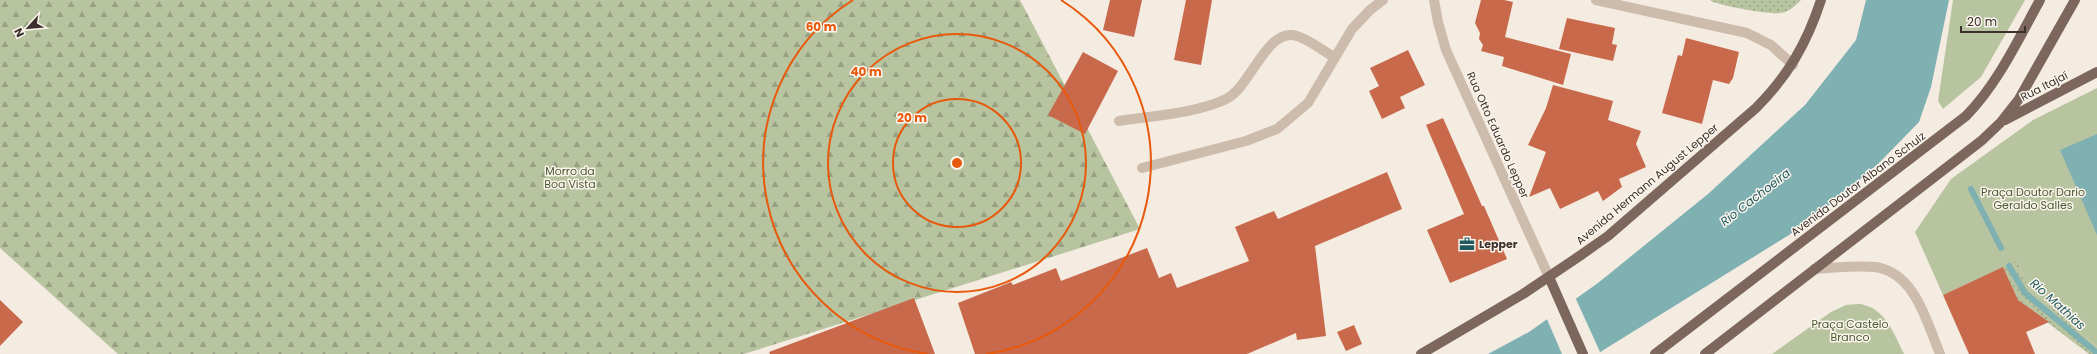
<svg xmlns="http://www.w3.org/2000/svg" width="2097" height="354" font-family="Poppins,sans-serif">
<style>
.grass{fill:url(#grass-dots)}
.forest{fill:url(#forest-firs)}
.park{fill:#b8c4a0}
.water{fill:#7fb0b2}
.pier{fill:#f4ebe1}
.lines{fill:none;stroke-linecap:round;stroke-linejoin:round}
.stream{stroke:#7fb0b2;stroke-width:6}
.building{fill:#c8694b}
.minor{stroke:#cdbbac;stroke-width:10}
.major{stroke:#7d675c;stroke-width:10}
.ring{fill:none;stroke:#e8590c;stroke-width:2}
.labels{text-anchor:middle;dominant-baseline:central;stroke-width:3;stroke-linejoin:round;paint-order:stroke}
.street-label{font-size:11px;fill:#3b302b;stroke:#fbf5ee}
.park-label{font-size:11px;fill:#4a5a2e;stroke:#fbf5ee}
.poi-label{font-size:11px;font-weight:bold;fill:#3b302b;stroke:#fbf5ee;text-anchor:start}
.water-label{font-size:12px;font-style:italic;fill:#1f5a5e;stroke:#fbf5ee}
.centre{fill:#e8590c;stroke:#fbf5ee;stroke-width:2}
.ring-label{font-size:12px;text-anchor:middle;font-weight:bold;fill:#e8590c;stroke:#fbf5ee;stroke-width:3;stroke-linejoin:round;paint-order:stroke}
</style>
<defs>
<pattern id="grass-dots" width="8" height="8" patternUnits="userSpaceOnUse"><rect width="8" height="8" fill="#b8c4a0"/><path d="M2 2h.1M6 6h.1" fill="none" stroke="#97a083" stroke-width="1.8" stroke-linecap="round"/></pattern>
<pattern id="forest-firs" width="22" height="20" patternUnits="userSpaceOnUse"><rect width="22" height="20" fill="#b8c4a0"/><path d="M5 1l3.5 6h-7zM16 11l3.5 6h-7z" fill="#97a083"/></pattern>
</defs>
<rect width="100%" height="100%" fill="#f4ebe1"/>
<path class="grass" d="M1710,0H1801C1795,6 1789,12 1780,13C1770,15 1715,5 1710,0Z
M2013,252L2029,288L2097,347V354H2089L2018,300L1999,259Z"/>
<path class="forest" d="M0,0H1020L1140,229L744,354H118L0,248Z"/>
<path class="park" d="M1953,0H2025L1981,77L1943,109L1938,101Z
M2097,88V347L2029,288L2017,261L1943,295L1915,232L1951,179L2033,120Z
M1846,305C1851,305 1859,303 1864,305C1886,310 1895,336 1904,354H1772L1831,312Z"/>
<path class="water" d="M1866,0H1949L1931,87L1919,122L1879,163L1831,204L1789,235L1597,354H1488L1529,332L1598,283L1708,194L1805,105L1856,40Z
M2097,134V235L2060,150Z"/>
<path class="pier" d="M1575,297L1601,354H1562L1546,317Z"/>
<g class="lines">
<path class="stream" d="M1971,189L2001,248
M2009,266L2025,293L2097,353"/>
</g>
<path class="building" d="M1110,0H1142L1134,37L1103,30Z
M1186,0H1212L1201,65L1174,60Z
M1481,0H1504L1513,2L1505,37L1571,54L1563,85L1502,66L1504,57L1481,51L1483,45L1479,39L1480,33L1475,23Z
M1567,18L1615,28L1612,44L1617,45L1613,61L1559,49Z
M1686,38L1739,52L1733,78L1729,84L1713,80L1702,124L1662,113L1678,55L1682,56Z
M1408,50L1425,85L1400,97L1405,108L1382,119L1369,91L1379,86L1370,68Z
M1083,52L1118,71L1085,134L1048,115Z
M1553,85L1613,101L1608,120L1641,131L1636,144L1646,167L1619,179L1622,187L1603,201L1598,191L1560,209L1550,188L1529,197L1546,152L1528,145L1546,108Z
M1443,118L1482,206H1484L1507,259L1450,283L1427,230L1464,214L1426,125Z
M1387,172L1402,209L1315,246L1326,336L1297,340L1296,333L1247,354H975L958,303L1011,282L1013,285L1056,268L1061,281L1147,248L1159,278L1171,273L1177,288L1249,261L1235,227L1274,211L1278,219Z
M2003,267L2018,300L2049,322L2026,332L2035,354H1969L1943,295Z
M914,298L935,354H770L769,352Z
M0,300L23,322L0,346Z
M1354,325L1362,344L1346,351L1337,332Z"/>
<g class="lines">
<path class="minor" d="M1434,0L1438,22L1446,50L1549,277
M1596,0L1747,33L1771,45L1793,65
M1119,121C1151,116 1198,113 1226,99C1251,87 1267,26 1297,36C1310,40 1323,51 1334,57
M1142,168L1246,141L1277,129L1308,103L1352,29L1370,10L1383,0
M1814,269C1834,268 1855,265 1875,267C1915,272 1927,323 1940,354"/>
<path class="major" d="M2005,120L2097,72
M1549,277L1583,354
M1421,354L1523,294L1581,255L1608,236L1756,108C1788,76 1807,43 1821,0
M1655,354L1966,116C1998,83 2018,40 2040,0
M1705,354L1981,141L2001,122L2019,99L2075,0"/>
</g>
<g class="ring">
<circle cx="957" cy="163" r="64"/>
<circle cx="957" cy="163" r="129"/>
<path d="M928 354A193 193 0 0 1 853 0M1061 0A193 193 0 0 1 986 354"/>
</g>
<defs>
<g id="office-bare" transform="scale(1.2)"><path d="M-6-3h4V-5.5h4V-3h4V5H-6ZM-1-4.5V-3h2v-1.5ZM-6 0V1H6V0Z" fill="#1f5a5e" stroke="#fbf5ee" stroke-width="2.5" paint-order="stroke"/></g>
</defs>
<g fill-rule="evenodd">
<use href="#office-bare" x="1467" y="244"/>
</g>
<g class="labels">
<g class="street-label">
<text transform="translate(2044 86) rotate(-27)">Rua Itajaí</text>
<text transform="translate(1498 135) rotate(66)">Rua Otto Eduardo Lepper</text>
<text transform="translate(1647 184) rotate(-40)">Avenida Hermann August Lepper</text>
<text transform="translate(1858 184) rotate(-37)">Avenida Doutor Albano Schulz</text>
</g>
<g class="park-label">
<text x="570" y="171">Morro da<tspan x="570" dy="13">Boa Vista</tspan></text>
<text x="2033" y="192">Praça Doutor Dario<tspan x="2033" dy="13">Geraldo Salles</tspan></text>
<text x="1850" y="324">Praça Castelo<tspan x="1850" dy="13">Branco</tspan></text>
</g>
<g class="poi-label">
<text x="1479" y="244">Lepper</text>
</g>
<g class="water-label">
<text transform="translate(1755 197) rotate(-38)">Rio Cachoeira</text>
<text transform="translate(2058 304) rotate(42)">Rio Mathias</text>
</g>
</g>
<circle cx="957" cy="163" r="6" class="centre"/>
<g class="ring-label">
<text x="821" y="31">60 m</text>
<text x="866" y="76">40 m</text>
<text x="912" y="122">20 m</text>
</g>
<g transform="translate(28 28) rotate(243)" stroke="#fbf5ee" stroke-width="3" paint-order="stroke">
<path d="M0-3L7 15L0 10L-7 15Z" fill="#3b302b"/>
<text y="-6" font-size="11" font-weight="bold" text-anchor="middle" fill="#3b302b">N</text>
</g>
<path d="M1961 26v6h64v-6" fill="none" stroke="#3b302b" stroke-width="2"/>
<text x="1967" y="26" font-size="12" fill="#3b302b" stroke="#fbf5ee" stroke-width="3" paint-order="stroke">20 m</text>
</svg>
